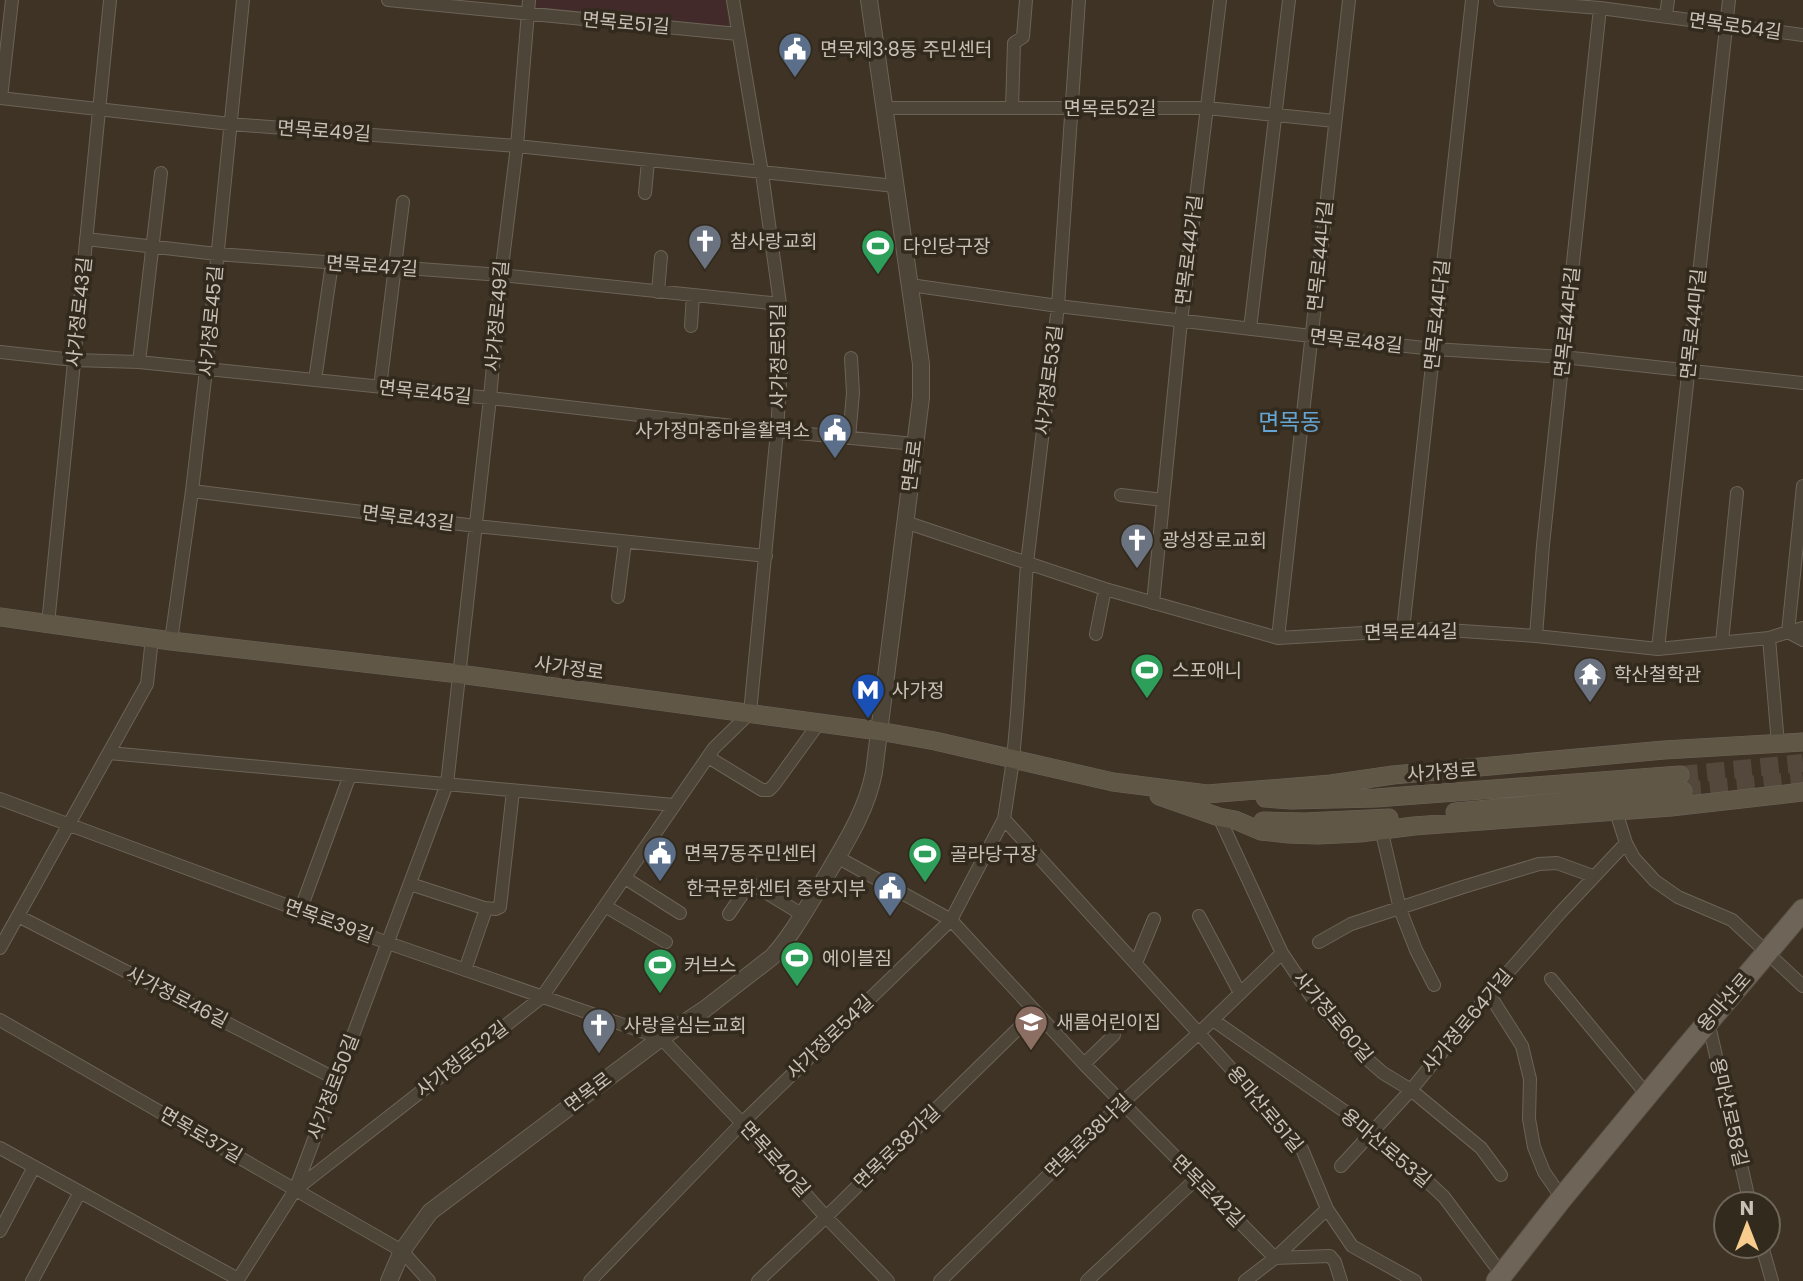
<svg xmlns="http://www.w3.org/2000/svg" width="1803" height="1281" font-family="Poppins,'Noto Sans KR',sans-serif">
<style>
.green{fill:#412a29}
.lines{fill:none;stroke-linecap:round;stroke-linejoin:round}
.secondary-tunnel{stroke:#53483b;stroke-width:18;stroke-dasharray:18 9;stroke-linecap:butt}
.minor-casing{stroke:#6c6357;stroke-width:14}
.tertiary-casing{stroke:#6c6357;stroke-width:18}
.secondary-casing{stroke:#6c6357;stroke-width:19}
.primary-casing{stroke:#5a5145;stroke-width:23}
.minor{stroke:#4e4539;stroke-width:12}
.tertiary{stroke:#4e4539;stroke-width:16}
.secondary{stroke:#615747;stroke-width:18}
.primary{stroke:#6e6457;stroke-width:21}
.labels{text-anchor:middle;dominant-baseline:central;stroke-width:7;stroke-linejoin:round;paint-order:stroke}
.street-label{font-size:19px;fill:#c9c1b5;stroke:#332a1e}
.poi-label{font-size:19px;fill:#c9c1b5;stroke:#332a1e;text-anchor:start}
.quarter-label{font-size:23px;fill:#65a5d4;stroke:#332a1e}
</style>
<rect width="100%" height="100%" fill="#3e3325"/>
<path class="green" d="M536,0H725L728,24L726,26L535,7Z"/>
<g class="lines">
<path class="secondary-tunnel" d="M1680,775L1803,763
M1683,791L1803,780"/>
<g class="minor-casing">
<path id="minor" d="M388,0L738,34
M1500,0L1600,8L1803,35
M1666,16L1668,0
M0,98L230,124L517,146L895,186
M1,98L12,0
M884,108H1207L1335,121
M1012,108L1014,43L1023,37L1026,0
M645,193L648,161
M86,239L217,254L501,275L780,304
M910,285L1058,306L1311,336L1434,349L1563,357L1803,383
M658,292L661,257
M691,326L693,295
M1250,329L1289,0
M0,352L74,360L139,362L490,398L777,431L915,444
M139,362L161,173
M315,380L332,263
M380,387L403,202
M849,438L853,393L851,358
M1803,486L1788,632L1803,628
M192,491L476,526L766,556
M1121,495L1163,500
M905,522L1105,589L1278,638L1432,629L1536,636L1658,649L1769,638L1788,632L1803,640
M618,597L625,542
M1153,603L1181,321L1220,0
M48,624L110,0
M1403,630L1472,0
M1096,634L1105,589
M1536,636L1543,545L1600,8
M1278,638L1349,0
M1769,638L1778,744
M171,641L192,491L206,370L243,0
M1722,642L1737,493
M1658,649L1729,0
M109,753L674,805
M708,757L762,790H769L774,785L819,723
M0,799L388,943L661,1038L742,1123L826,1217L888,1281
M1616,812L1626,843L1634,858L1655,881L1678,897L1732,920L1803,986
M1219,817L1282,953L1311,996L1367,1059L1383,1073L1411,1090L1481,1148L1501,1175
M1004,819L1295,1139L1302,1149L1327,1209L1352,1246L1415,1281
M1381,829L1400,909L1416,950L1434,985
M837,857L951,920L1084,1064L1275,1258L1330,1256L1335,1262L1341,1281
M625,878L680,913
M410,884L484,908L496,909L500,907L513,791
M605,906L666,942
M300,911L350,775
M729,914L748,886L752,884L803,915
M18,916L336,1079
M1199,916L1240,993
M1319,942L1351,924L1463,887L1539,864L1557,863L1593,876
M0,948L147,684L152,638
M1136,963L1154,919
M465,970L486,909
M1551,979L1647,1095
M1489,994L1522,1046L1530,1079L1529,1119L1534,1147L1544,1172L1562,1198
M0,1020L402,1251L429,1281
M1213,1020L1373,1131L1444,1197L1502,1275
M1708,1021L1750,1204
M1084,1064L1114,1035
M0,1148L238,1279
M1341,1166L1411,1090L1489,994L1560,913L1626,843
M295,1190L542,997L714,748L750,713L777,431L781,368L780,304L762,173L733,0
M0,1231L34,1167
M1762,1246L1772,1281
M32,1281L80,1192
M237,1281L295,1190L447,784L490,398L501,275L517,146L529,0
M590,1281L742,1123L951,920L1004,819L1013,760L1017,714L1027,563L1058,306L1079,0
M758,1281L826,1217L1035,1012
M940,1281L1122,1103L1199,1033L1282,953
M1087,1281L1196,1179
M1245,1281L1275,1258L1327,1209"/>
</g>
<g class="tertiary-casing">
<path id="tertiary" d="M389,1281L402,1251L430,1212L661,1038L705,1009L772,957C792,935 806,909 821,885C842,848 866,814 874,772L921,398V364L869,0"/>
</g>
<g class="secondary-casing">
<path id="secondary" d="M0,617L171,641L459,674L879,731L935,741L1113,782L1207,794L1331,784L1393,775L1664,750L1803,742
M1159,796L1219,817L1235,820L1261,831L1289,834L1318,835L1360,833L1414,826L1671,807L1803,792
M1265,798L1291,800L1376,798L1680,775
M1455,812L1683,791
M1263,821L1305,822L1389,818"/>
</g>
<g class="primary-casing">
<path id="primary" d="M1497,1281L1562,1198L1686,1048L1803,910"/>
</g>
<use href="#minor" class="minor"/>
<use href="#tertiary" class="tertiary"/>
<use href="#secondary" class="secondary"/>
<use href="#primary" class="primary"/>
</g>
<defs>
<g id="civic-pin" transform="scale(1.75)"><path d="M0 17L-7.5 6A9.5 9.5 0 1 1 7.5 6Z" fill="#5c6f8a" stroke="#332a1e"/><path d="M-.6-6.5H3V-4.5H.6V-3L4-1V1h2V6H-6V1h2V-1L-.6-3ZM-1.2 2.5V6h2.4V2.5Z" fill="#fff"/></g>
<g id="church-pin" transform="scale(1.75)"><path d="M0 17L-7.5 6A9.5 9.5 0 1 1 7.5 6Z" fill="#6b7280" stroke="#332a1e"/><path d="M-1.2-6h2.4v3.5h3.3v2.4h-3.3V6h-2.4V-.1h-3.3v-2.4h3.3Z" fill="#fff"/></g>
<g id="stadium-pin" transform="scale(1.75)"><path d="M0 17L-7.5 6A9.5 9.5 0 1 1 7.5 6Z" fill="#2e9e5b" stroke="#332a1e"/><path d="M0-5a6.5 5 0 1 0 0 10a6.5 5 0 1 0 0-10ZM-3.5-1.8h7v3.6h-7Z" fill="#fff"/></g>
<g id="temple-pin" transform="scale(1.75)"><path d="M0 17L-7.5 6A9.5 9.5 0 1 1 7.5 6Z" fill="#6b7280" stroke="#332a1e"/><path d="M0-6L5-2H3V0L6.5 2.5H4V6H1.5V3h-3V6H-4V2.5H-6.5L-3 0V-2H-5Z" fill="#fff"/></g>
<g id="metro-pin" transform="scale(1.75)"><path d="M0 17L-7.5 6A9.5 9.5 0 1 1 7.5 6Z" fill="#1a4fb4" stroke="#332a1e"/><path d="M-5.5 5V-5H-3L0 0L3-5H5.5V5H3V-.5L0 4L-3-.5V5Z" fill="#fff"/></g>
<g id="school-pin" transform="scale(1.75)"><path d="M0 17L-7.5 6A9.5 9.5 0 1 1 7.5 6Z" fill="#8d6e63" stroke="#332a1e"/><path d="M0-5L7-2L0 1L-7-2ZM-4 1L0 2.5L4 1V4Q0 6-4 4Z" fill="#fff"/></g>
</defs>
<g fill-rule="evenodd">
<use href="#civic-pin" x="795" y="49"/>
<use href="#church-pin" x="705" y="241"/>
<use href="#stadium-pin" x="878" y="246"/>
<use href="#civic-pin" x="835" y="430"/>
<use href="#church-pin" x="1137" y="540"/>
<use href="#stadium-pin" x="1147" y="670"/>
<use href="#temple-pin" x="1590" y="674"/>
<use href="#metro-pin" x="868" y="690"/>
<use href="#civic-pin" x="660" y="853"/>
<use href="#stadium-pin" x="925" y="854"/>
<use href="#civic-pin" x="890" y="888"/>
<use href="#stadium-pin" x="797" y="958"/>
<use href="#stadium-pin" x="660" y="965"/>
<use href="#school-pin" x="1031" y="1022"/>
<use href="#church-pin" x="599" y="1025"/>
</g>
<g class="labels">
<g class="street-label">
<text transform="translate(626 23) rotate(5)">면목로51길</text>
<text transform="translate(1735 26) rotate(8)">면목로54길</text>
<text x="1110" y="108">면목로52길</text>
<text transform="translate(324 131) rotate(4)">면목로49길</text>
<text transform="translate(1189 250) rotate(-83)">면목로44가길</text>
<text transform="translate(1320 256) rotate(-84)">면목로44나길</text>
<text transform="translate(372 266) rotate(4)">면목로47길</text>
<text transform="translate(79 312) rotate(-84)">사가정로43길</text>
<text transform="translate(1437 315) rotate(-84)">면목로44다길</text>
<text transform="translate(497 316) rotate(-85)">사가정로49길</text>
<text transform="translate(211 321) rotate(-85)">사가정로45길</text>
<text transform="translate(1567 322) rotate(-84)">면목로44라길</text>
<text transform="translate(1693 324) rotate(-84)">면목로44마길</text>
<text transform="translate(1356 341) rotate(6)">면목로48길</text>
<text transform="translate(778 356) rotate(-90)">사가정로51길</text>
<text transform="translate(1049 380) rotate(-83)">사가정로53길</text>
<text transform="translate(425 392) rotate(6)">면목로45길</text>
<text transform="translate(912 466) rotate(-83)">면목로</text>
<text transform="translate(408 518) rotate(7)">면목로43길</text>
<text transform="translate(1411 632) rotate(-1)">면목로44길</text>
<text transform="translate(569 668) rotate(8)">사가정로</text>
<text transform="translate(1442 772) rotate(-4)">사가정로</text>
<text transform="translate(329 921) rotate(20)">면목로39길</text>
<text transform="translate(177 997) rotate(27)">사가정로46길</text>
<text transform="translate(1724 1002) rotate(-49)">용마산로</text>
<text transform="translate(1333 1017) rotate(50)">사가정로60길</text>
<text transform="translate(1467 1021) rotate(-50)">사가정로64가길</text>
<text transform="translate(830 1037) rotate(-44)">사가정로54길</text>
<text transform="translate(462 1059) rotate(-38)">사가정로52길</text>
<text transform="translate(333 1087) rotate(-69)">사가정로50길</text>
<text transform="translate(588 1092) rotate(-37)">면목로</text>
<text transform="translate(1265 1109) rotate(50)">용마산로51길</text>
<text transform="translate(1729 1112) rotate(77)">용마산로58길</text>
<text transform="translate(201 1135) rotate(30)">면목로37길</text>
<text transform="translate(1088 1136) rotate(-44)">면목로38나길</text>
<text transform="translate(897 1147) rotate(-44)">면목로38가길</text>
<text transform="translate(1386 1148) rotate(40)">용마산로53길</text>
<text transform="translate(775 1159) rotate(48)">면목로40길</text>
<text transform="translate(1208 1191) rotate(45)">면목로42길</text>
</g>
<g class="poi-label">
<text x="820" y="49">면목제3·8동 주민센터</text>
<text x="730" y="241">참사랑교회</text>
<text x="903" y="246">다인당구장</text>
<text x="810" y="430" text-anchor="end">사가정마중마을활력소</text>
<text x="1162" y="540">광성장로교회</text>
<text x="1172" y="670">스포애니</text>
<text x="1614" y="674">학산철학관</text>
<text x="892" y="690">사가정</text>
<text x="684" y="853">면목7동주민센터</text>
<text x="950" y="854">골라당구장</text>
<text x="866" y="888" text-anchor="end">한국문화센터 중랑지부</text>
<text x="822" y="958">에이블짐</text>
<text x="684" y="965">커브스</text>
<text x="1056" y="1022">새롬어린이집</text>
<text x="624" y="1025">사랑을심는교회</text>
</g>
<g class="quarter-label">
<text x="1290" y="422">면목동</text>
</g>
</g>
<g transform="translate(1747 1225)"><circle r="33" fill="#332a1e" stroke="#6f665a" stroke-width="2"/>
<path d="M0-5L12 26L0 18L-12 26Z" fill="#f7cc8c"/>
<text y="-10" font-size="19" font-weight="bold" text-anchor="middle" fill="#c9c1b5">N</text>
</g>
</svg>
